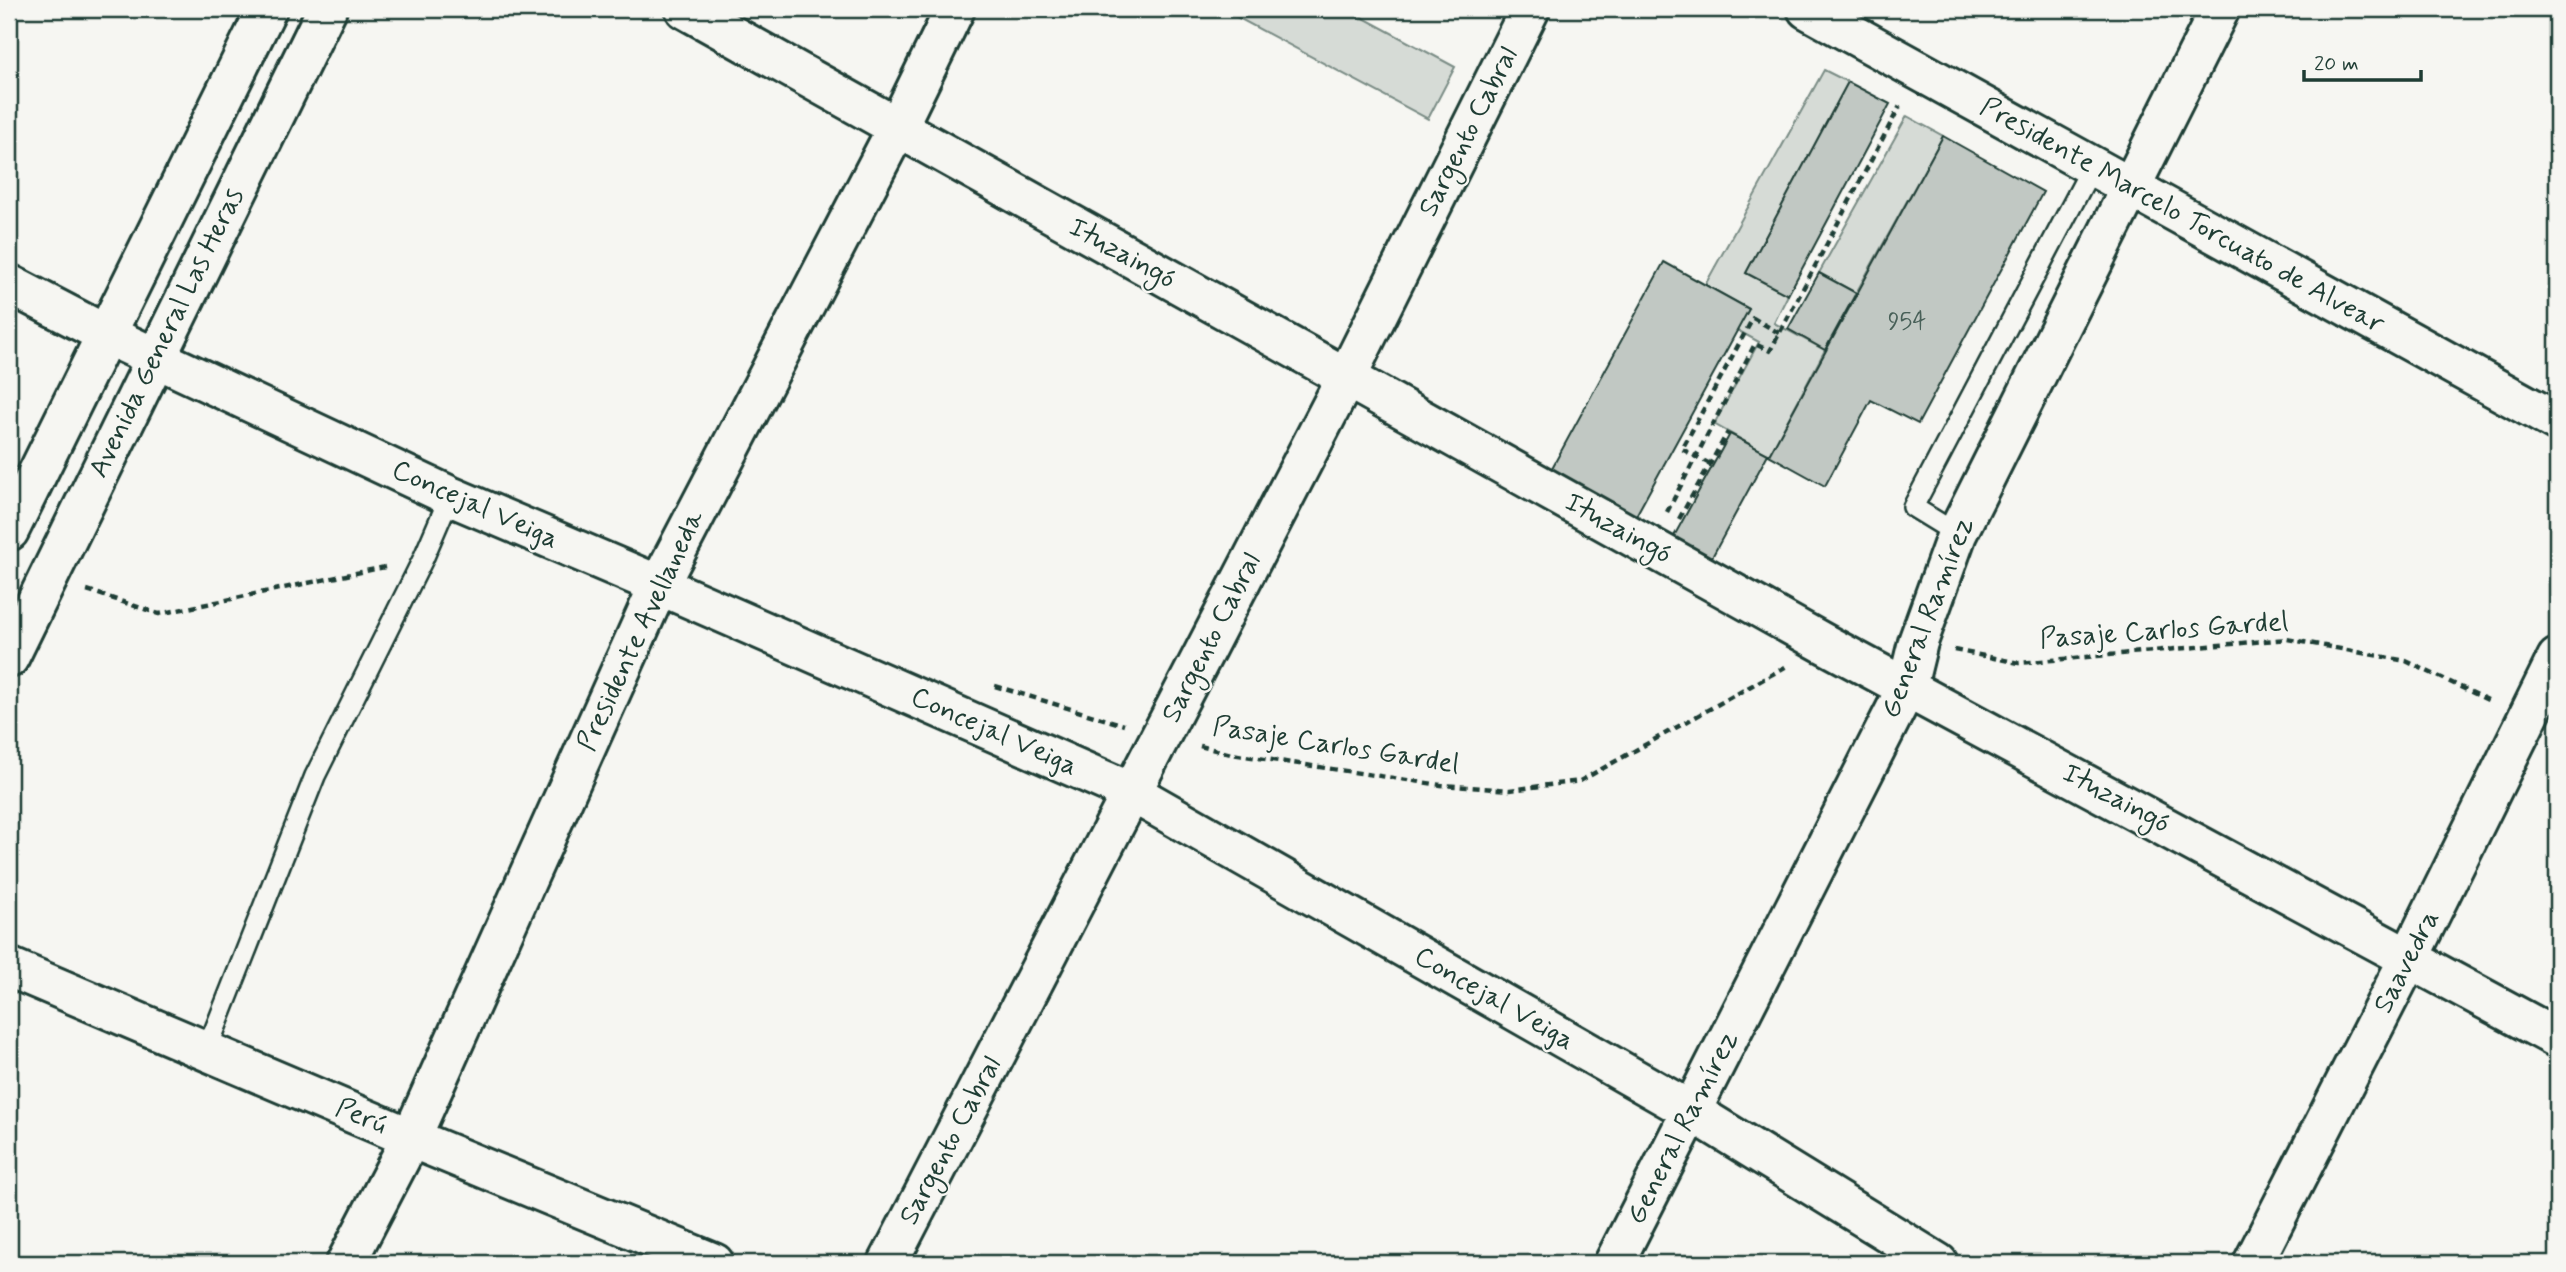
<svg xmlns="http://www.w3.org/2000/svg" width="2566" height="1272" font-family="Mynerve,sans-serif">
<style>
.green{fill:#d6dbd6;stroke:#7a8c85;stroke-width:2}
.building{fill:#c1c8c3;stroke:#1f3d34;stroke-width:2}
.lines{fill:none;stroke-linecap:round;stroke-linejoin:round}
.service-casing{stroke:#1f3d34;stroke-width:24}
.minor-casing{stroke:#1f3d34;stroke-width:44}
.tertiary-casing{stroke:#1f3d34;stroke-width:44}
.path{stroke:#1f3d34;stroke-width:4.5;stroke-dasharray:7 5;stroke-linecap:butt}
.service{stroke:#f6f6f2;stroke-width:19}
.minor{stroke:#f6f6f2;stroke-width:38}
.tertiary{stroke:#f6f6f2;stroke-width:38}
.path-bridge{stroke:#1f3d34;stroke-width:4.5;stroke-dasharray:7 5;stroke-linecap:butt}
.labels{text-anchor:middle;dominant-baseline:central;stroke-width:5;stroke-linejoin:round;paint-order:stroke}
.number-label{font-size:24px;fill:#486058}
.street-label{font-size:28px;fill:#1f3d34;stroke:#f6f6f2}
</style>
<rect width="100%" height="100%" fill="#f6f6f2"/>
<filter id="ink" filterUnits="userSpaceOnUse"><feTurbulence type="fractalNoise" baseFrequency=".0143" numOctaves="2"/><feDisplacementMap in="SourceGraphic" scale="14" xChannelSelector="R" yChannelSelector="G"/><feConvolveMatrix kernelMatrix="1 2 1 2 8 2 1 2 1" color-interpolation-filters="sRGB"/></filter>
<g filter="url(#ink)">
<path class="green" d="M1236,9H1347L1455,67L1428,119L1233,15Z
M1824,70L1848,82L1746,273L1788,295L1774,323L1825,350L1769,455L1714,424L1759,342L1737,330L1749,309L1705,285Z
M1907,116L1943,136L1856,293L1819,273Z"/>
<path class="building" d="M1848,82L1890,104L1788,295L1746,273Z
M1943,136L2043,192L1918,424L1871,400L1825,486L1769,455Z
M1664,262L1749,309L1632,523L1547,477Z
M1819,273L1856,293L1825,350L1788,329Z
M1730,434L1768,454L1711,559L1673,538Z"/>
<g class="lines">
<g class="service-casing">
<path id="service" d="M1957,534L1913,507L2092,167
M206,1052L315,776L423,559L450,496"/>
</g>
<g class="minor-casing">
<path id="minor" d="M685,9L1825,644L2557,1038
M1807,9L2557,422
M9,284L105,334L450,496L659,585L1133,793L1691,1111L1938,1263
M9,967L411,1138L714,1263
M346,1263L411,1138L659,585L897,128L955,9
M888,1263L1346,378L1530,9
M1614,1263L1907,687L1918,642L1957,534L2220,9
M2253,1263L2410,956L2557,658"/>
</g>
<g class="tertiary-casing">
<path id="tertiary" d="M9,531L267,9
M9,658L327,9"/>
</g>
<path class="path" d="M1667,512L1755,344L1770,351L1900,106
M1679,519L1728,432
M87,590L159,614L385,567
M1954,650L2019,663L2287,639L2406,661L2492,702
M995,686L1124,725
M1200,746L1231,754L1441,785L1510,790L1580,781L1787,666"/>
<use href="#service" class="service"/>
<use href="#minor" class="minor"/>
<use href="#tertiary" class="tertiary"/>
<path class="path-bridge" d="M1710,464L1682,449L1753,318L1779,333"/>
</g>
</g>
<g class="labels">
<g class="number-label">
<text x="1907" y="322">954</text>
</g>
<g class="street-label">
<text transform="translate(1469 132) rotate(-63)">Sargento Cabral</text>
<text transform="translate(2182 216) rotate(29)">Presidente Marcelo Torcuato de Alvear</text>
<text transform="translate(1122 254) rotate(29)">Ituzaingó</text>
<text transform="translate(167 333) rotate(-64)">Avenida General Las Heras</text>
<text transform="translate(475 505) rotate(24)">Concejal Veiga</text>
<text transform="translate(1618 529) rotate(29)">Ituzaingó</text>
<text transform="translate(1928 618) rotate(-69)">General Ramírez</text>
<text transform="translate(641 631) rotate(-65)">Presidente Avellaneda</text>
<text transform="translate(2164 631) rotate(-4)">Pasaje Carlos Gardel</text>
<text transform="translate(1212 638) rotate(-63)">Sargento Cabral</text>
<text transform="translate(994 732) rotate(24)">Concejal Veiga</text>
<text transform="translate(1336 746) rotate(9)">Pasaje Carlos Gardel</text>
<text transform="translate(2116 799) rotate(28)">Ituzaingó</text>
<text transform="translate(2407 962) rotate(-63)">Saavedra</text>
<text transform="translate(1494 999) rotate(30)">Concejal Veiga</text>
<text transform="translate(361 1117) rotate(23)">Perú</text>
<text transform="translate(1683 1128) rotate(-63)">General Ramírez</text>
<text transform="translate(951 1141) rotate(-62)">Sargento Cabral</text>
</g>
</g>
<rect width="2566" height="1272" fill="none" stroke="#f6f6f2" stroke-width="35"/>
<rect x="18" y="18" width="2531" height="1237" fill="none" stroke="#1f3d34" stroke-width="2.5" filter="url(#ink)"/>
<path d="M2304 70v10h117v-10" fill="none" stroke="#1f3d34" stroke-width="3.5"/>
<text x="2314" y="70" font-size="21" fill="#1f3d34" stroke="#f6f6f2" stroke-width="5" paint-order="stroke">20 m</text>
</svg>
